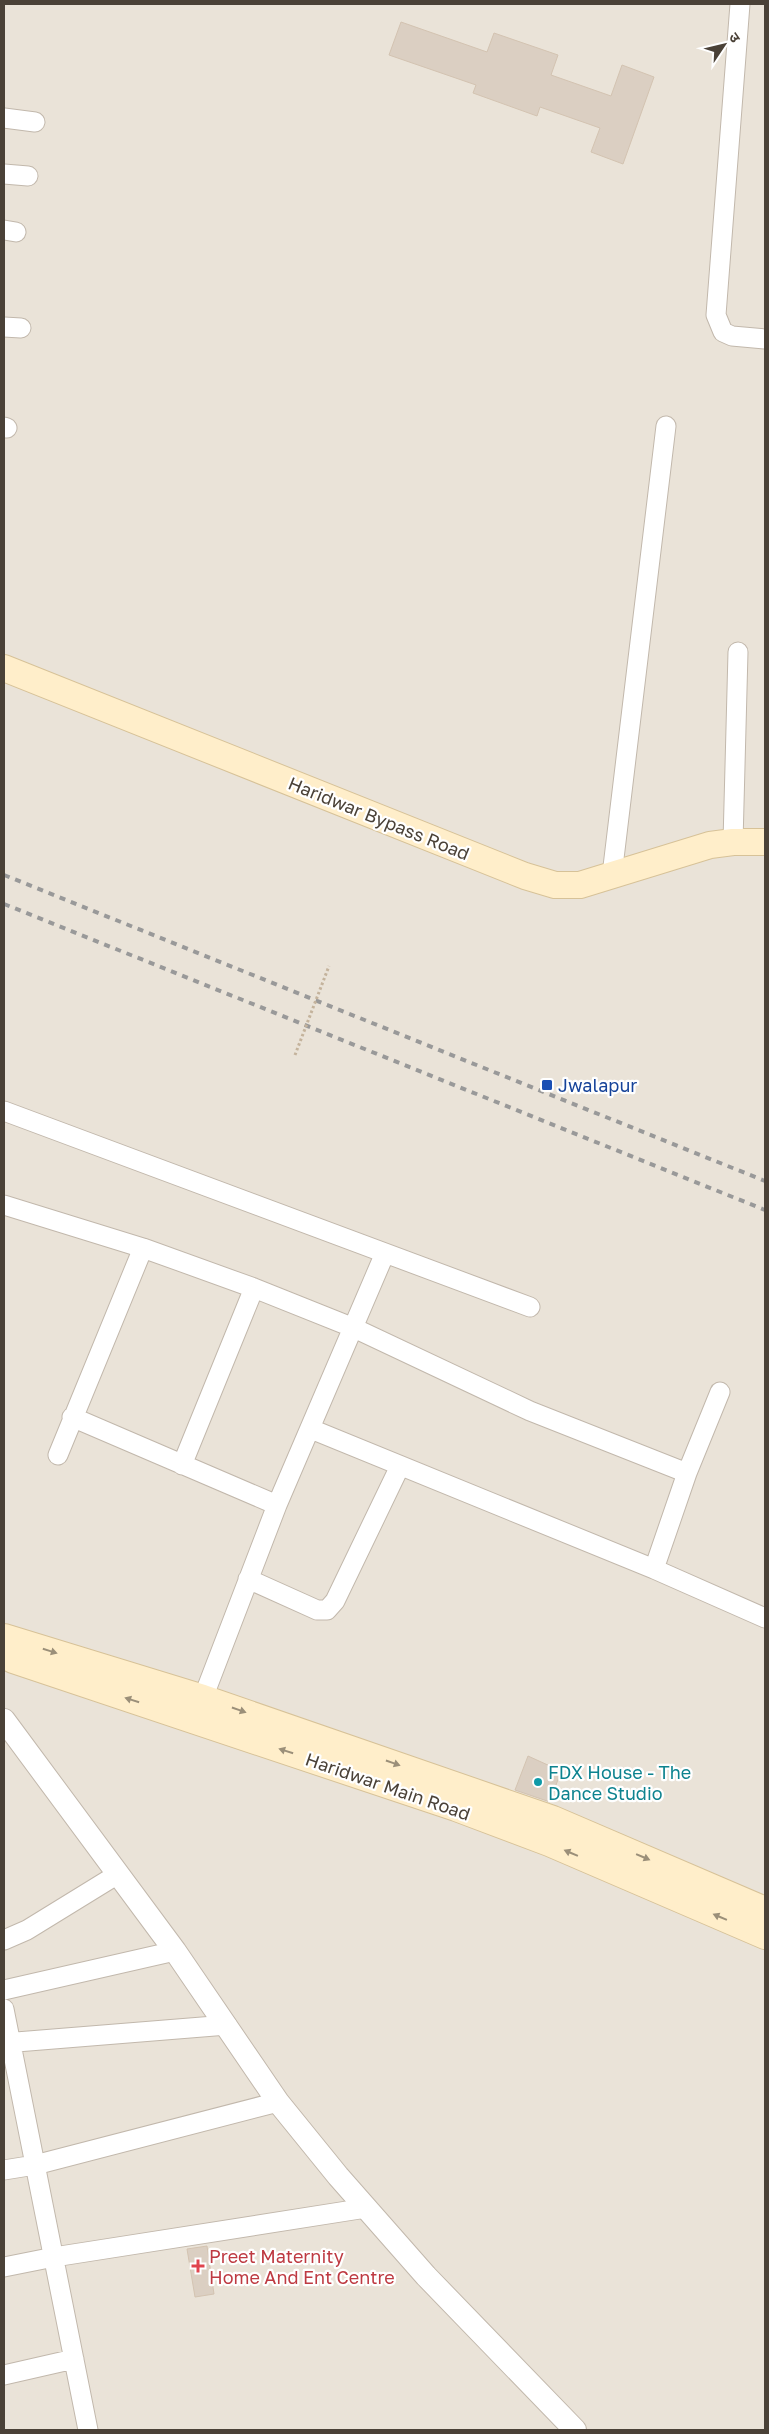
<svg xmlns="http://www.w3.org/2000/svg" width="769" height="2434" font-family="'Golos Text','Noto Sans Devanagari',sans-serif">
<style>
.residential{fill:#eae3d8}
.building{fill:#dbcfc2;stroke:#d3c3b1}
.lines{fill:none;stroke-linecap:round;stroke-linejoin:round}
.minor-casing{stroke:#c2b8ac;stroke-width:21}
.tertiary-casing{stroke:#c2b8ac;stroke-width:24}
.secondary-casing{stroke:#d7c298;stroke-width:28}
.minor{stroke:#fff;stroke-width:19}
.tertiary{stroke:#fff;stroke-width:22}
.secondary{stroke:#ffeeca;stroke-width:26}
.rail{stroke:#999;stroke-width:4;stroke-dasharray:6 6;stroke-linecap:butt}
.path-bridge{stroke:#c4b39c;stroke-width:3;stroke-dasharray:2.5 2.5;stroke-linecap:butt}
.oneway{fill:#9b8f79}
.transit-dot{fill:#1a4fb4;stroke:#fff;stroke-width:2}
.culture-dot{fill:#0f9aa8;stroke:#fff;stroke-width:2}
.health-dot{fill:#e0444e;stroke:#fff;stroke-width:2}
.labels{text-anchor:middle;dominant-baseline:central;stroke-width:4.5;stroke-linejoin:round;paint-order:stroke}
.street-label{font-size:18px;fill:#4a4137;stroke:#fff}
.transit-label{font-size:18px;fill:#164399;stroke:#fff;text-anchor:start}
.culture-label{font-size:18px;fill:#0d838f;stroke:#fff;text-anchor:start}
.health-label{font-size:18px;fill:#be3a42;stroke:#fff;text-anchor:start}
</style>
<rect width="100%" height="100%" fill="#f5f1ea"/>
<path class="residential" d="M4,4H765V2430H4Z"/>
<path class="building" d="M401,22L487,52L494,33L558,55L551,75L611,96L622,65L654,77L623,164L591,152L600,128L540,107L537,116L473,93L476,85L389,55Z
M528,1756L561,1771L550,1802L515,1790Z
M207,2246L214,2294L195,2297L187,2249Z"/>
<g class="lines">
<g class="minor-casing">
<path id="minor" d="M740,4L716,315L723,332L732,336L765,339
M4,118L35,122
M4,174L28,176
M4,230L16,232
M4,327L21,328
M4,427L7,428
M733,842L738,652
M612,875L666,426
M4,1111L530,1307
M4,1205L143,1248L254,1288L354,1328L530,1411L687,1473
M72,1417L277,1505
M311,1429L654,1569L765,1618
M58,1455L143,1248
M182,1465L254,1288
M654,1569L687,1473L720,1392
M248,1579L317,1610H327L335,1601L400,1466
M203,1698L277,1505L385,1253
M4,1940L27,1930L118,1874
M4,1990L175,1951
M4,2009L88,2430
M4,2043L227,2025
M4,2170L35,2165L278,2102
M4,2267L54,2257L366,2208
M4,2375L74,2359"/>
</g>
<g class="tertiary-casing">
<path id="tertiary" d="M4,1720L175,1951L278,2102L338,2176L426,2276L575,2430"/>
</g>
<g class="secondary-casing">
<path id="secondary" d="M4,668L525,876L555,885H580L710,845L733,842H765
M4,1637L203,1698L553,1819L765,1910
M4,1655L13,1660L456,1808L549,1843L765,1936"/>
</g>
<use href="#minor" class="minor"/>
<use href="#tertiary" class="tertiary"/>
<use href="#secondary" class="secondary"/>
<path class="rail" d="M4,875L765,1181
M4,904L765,1210"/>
<path class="path-bridge" d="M295,1055L329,966"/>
</g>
<defs><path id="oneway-solid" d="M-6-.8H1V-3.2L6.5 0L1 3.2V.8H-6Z" transform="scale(1.25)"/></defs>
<g class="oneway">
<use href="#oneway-solid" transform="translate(50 1651) rotate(17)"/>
<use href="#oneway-solid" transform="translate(132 1700) rotate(-162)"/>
<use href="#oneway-solid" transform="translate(239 1710) rotate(19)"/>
<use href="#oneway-solid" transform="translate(286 1751) rotate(-162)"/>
<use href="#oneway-solid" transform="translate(393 1763) rotate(19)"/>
<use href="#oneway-solid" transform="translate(571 1853) rotate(-157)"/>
<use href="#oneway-solid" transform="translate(643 1857) rotate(23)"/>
<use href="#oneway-solid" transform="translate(720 1917) rotate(-157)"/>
</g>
<rect class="transit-dot" x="541" y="1079" width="12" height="12" rx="2.5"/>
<circle class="culture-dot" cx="538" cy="1782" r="5"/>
<path class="health-dot" d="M195.5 2258.5h5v5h5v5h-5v5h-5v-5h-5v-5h5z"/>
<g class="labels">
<g class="street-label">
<text transform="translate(379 818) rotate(22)">Haridwar Bypass Road</text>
<text transform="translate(388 1786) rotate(19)">Haridwar Main Road</text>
</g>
<g class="transit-label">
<text x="558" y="1085">Jwalapur</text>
</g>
<g class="culture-label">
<text x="548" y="1772">FDX House - The<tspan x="548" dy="21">Dance Studio</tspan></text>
</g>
<g class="health-label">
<text x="209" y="2256">Preet Maternity<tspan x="209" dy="21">Home And Ent Centre</tspan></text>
</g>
</g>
<rect width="769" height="2434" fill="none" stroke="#4a4137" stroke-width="10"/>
<g transform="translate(724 45) rotate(55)" stroke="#ffffff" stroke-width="4" paint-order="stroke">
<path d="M0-4L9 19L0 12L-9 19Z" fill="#4a4137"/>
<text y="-8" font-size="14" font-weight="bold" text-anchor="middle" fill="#4a4137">उ</text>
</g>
</svg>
